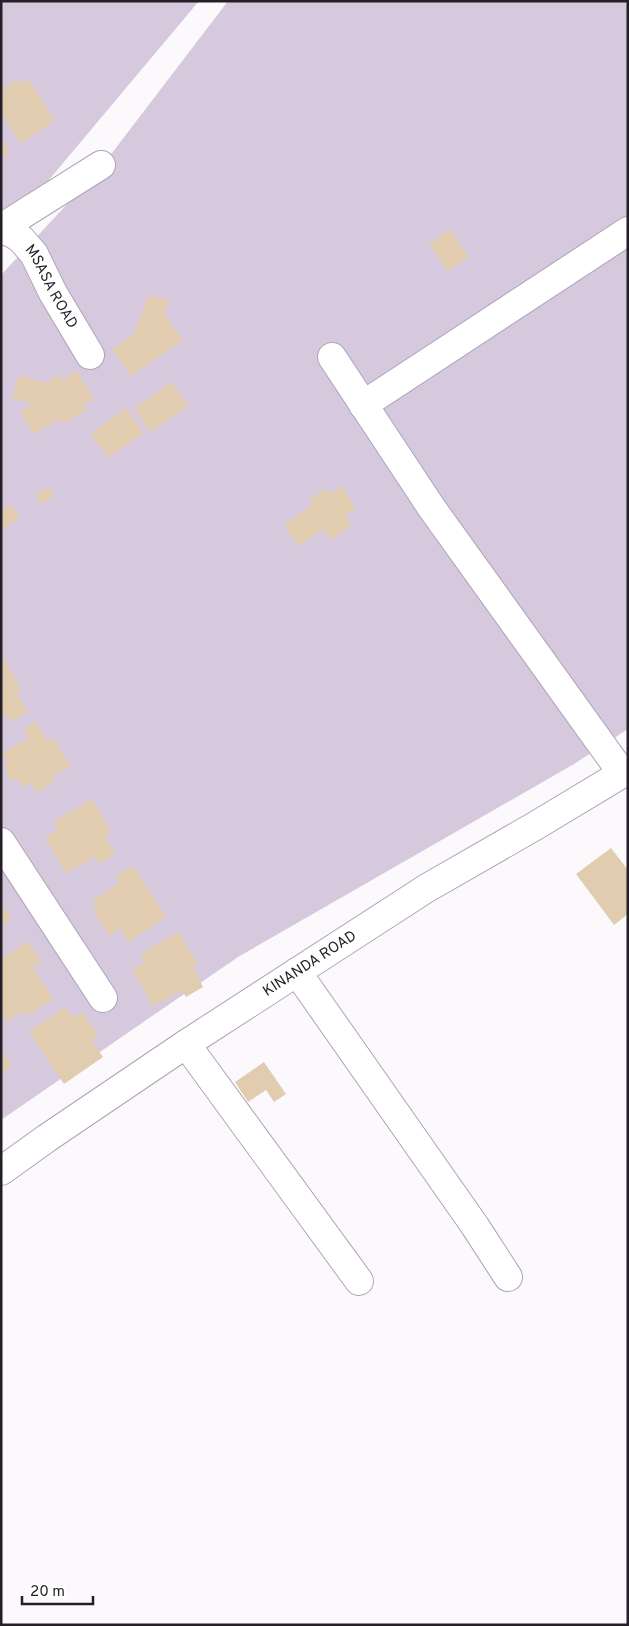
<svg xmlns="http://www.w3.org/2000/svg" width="629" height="1626" font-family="Overpass,sans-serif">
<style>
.green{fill:#d6c9dd}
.building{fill:#e1ccb0}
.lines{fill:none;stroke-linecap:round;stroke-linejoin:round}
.minor-casing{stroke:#afa2b6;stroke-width:30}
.minor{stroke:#fff;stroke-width:28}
.labels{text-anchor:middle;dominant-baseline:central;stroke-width:4;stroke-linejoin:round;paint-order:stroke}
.street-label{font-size:15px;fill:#241f27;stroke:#fff}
</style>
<rect width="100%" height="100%" fill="#fcf9fd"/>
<path class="green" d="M1,1H199L1,237Z
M228,1H628V729L574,764L238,957L1,1120V275L99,170Z"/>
<path class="building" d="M28,79L55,121L20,143L1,112V89L16,80L19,84Z
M1,138L10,153L1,158Z
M450,229L469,257L447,271L429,243Z
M148,296L171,300L164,314L183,340L131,376L112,350L133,335Z
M77,371L94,399L84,404L87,410L63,424L60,419L33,434L20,412L32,404L12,398L19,375L46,383L59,375L62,380Z
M172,382L188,406L150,432L134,408Z
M126,408L143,433L108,458L91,434Z
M342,486L356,508L345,516L351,526L331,540L324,529L298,546L284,524L313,505L309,500L327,488L331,494Z
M48,487L54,496L40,504L35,495Z
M11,505L20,518L1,530V511Z
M3,657L22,690L17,693L28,712L11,722L7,715L1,718V658Z
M36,722L47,741L53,738L70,766L52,776L55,781L37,793L31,783L23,788L17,778L11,781L4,767L9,764L2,753L23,741V742L29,739L23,730Z
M92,799L111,832L105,835L116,854L99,864L95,857L66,873L45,837L58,830L53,822Z
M611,848L628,870V914L614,925L576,874Z
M133,866L166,917L129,942L120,929L109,936L93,911L97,908L92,901L119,883L115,877Z
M1,903L12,918L1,926Z
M179,932L198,965L193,967L203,987L186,997L182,990L153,1006L132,969L145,962L140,954Z
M28,941L42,962L33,968L53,999L27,1016L23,1011L6,1022L1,1014V959Z
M65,1007L73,1018L82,1012L98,1036L92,1041L103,1057L64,1084L29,1032Z
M1,1049L12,1066L1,1073Z
M264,1062L286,1094L274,1102L266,1090L248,1102L235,1082Z"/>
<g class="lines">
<g class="minor-casing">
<g id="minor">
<path d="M1,228L101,165"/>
<path id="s1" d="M1,230L12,233L21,239L34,254L53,293L90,355"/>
<path d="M332,357L431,507L622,773"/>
<path d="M363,405L628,231"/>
<path d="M1,842L103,998"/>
<path d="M297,972L475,1226L508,1277"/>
<path d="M186,1044L359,1281"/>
<path id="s2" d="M1,1171L47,1138L186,1044L427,888L535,826L628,770"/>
</g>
</g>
<use href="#minor" class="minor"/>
</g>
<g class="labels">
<g class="street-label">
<text stroke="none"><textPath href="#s1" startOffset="79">MSASA ROAD</textPath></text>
<text stroke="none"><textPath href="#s2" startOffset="372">KINANDA ROAD</textPath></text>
</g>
</g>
<rect width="629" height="1626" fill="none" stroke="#241f27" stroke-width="5"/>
<path d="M22 1596v8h71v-8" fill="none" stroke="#241f27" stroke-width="2.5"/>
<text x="30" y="1596" font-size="15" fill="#241f27" stroke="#ffffff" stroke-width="4" paint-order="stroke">20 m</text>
</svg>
